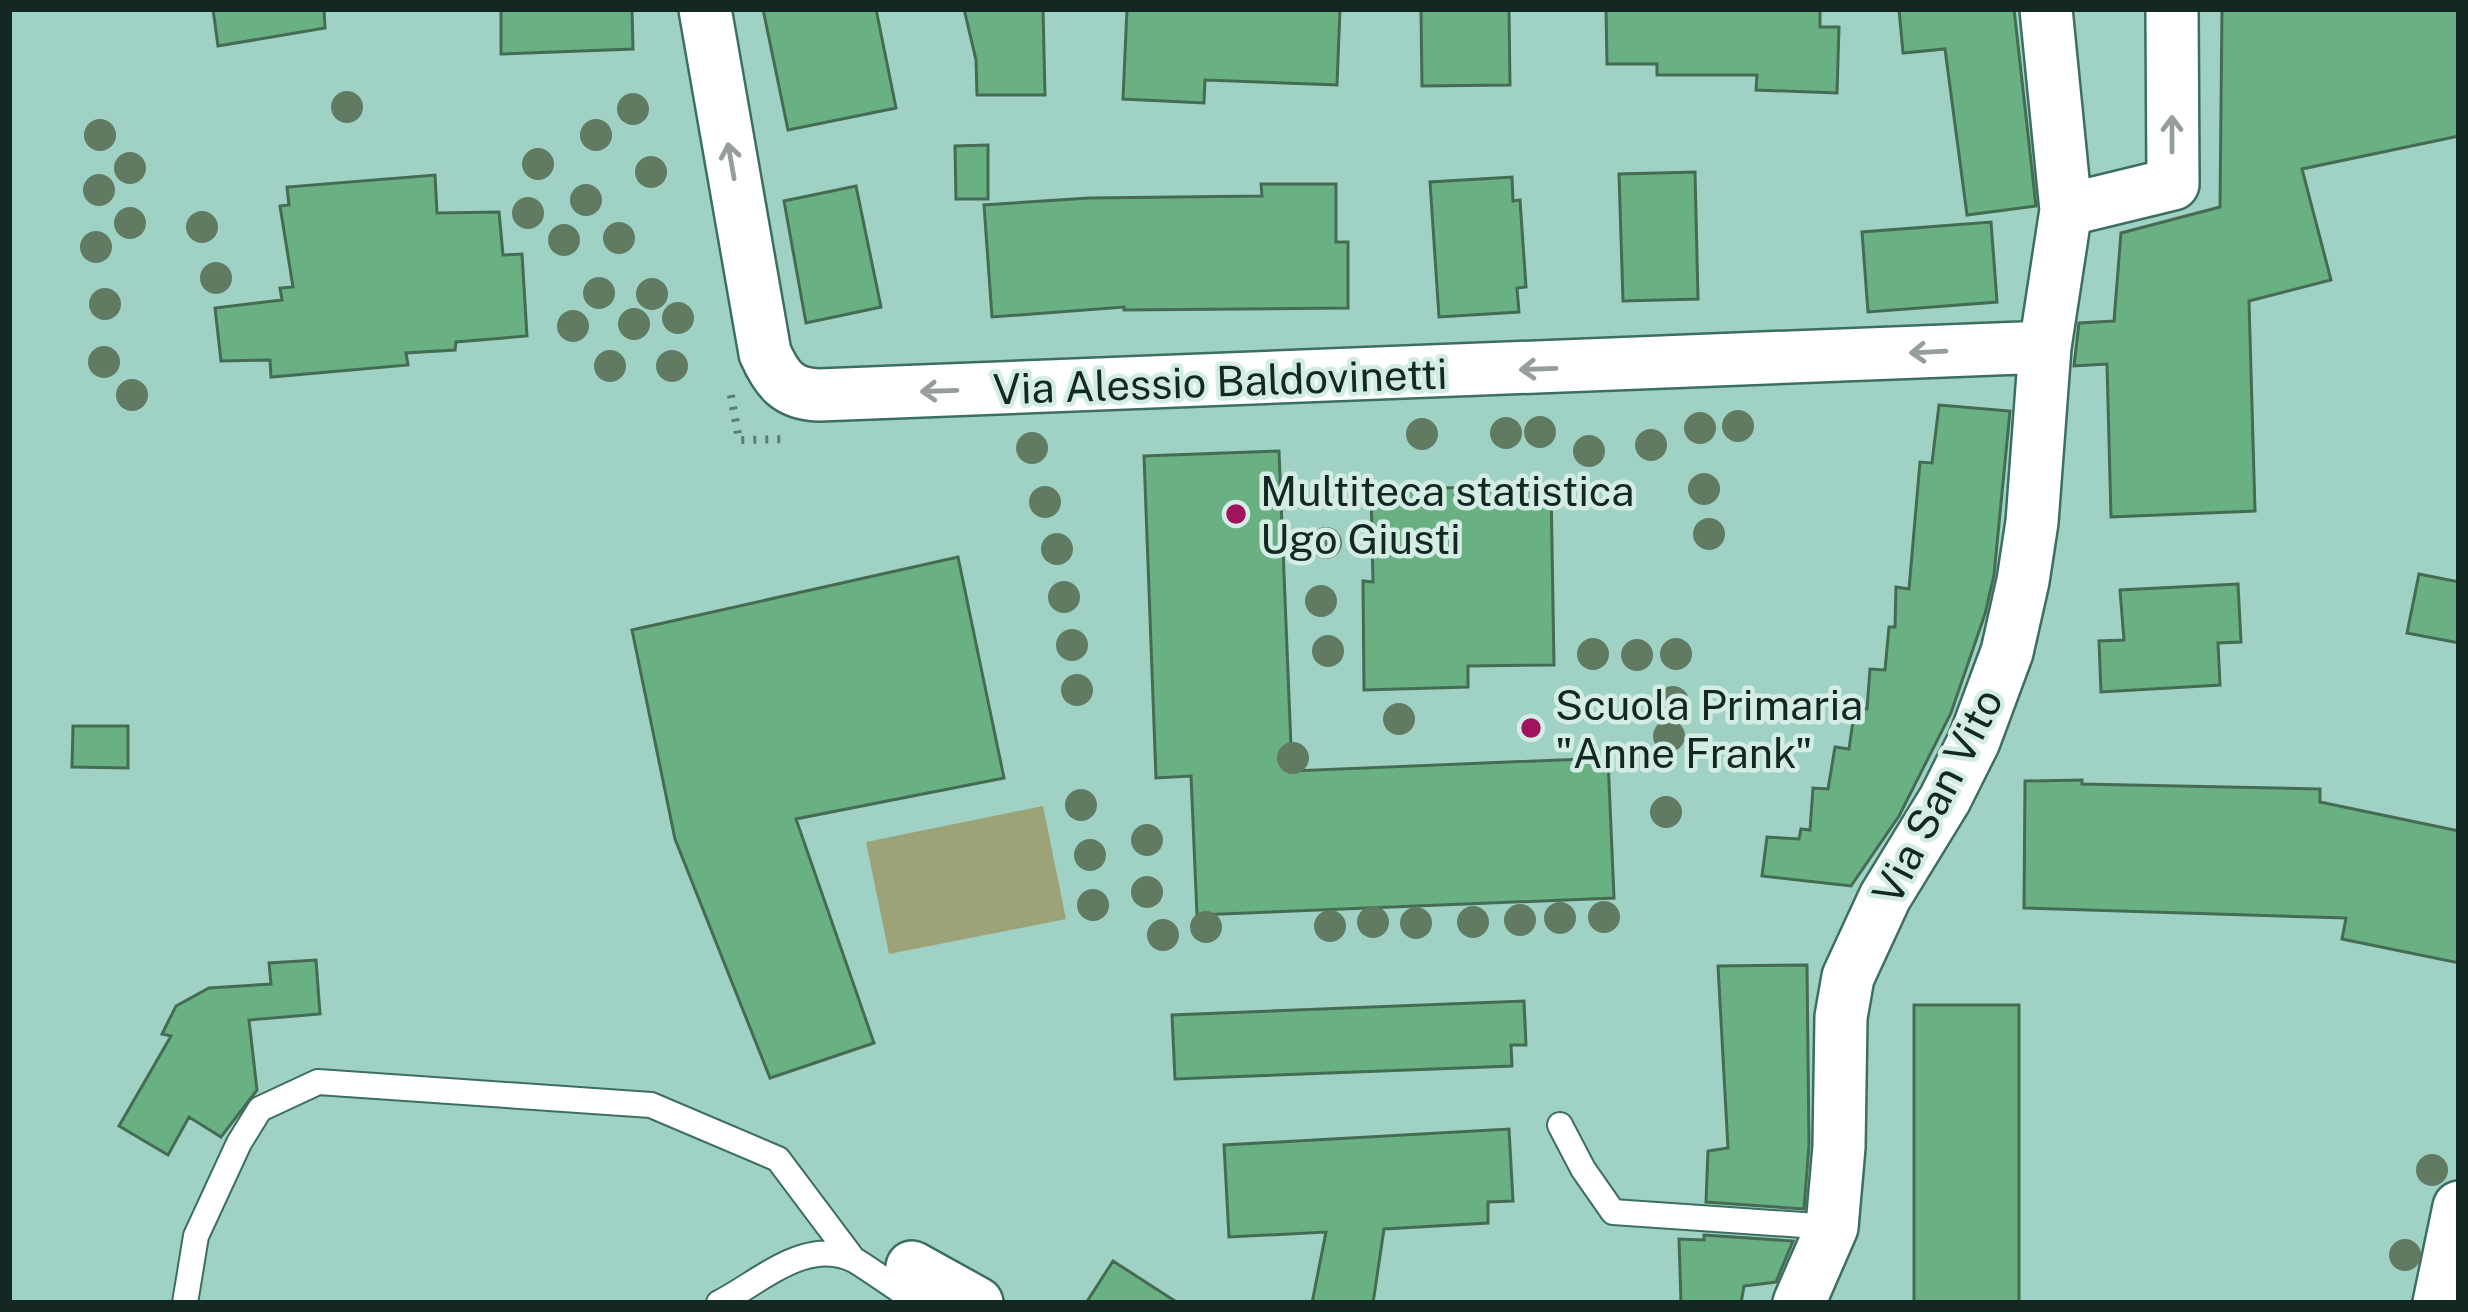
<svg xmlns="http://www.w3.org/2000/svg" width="2468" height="1312" font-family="'Public Sans',sans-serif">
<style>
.green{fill:#9ca377}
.building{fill:#69b083;stroke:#466b53;stroke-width:3}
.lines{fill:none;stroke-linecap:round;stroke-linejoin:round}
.lane-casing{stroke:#3d6e62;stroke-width:28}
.street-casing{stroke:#3d6e62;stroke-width:56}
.path{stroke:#5a7e74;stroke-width:8;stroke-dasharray:3 9;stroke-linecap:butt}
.lane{stroke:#fff;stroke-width:24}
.street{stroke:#fff;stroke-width:51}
.tree{fill:#617a62}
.oneway{stroke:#959e9c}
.poi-dot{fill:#a0145f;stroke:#d3ede5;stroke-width:4.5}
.labels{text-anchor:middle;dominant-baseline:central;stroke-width:9;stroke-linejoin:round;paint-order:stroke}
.street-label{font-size:42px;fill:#132822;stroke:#d3ede5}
.poi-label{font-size:42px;fill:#132822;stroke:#d3ede5;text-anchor:start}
</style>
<rect width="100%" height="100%" fill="#9fd2c4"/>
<path class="green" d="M1043,806L1066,919L889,954L866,842Z"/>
<path class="building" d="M213,9H324L325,28L218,46Z
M501,9H632L633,49L501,54Z
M763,9H876L896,108L788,130Z
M964,9H1043L1045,95H977L976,60Z
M1127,9H1340L1337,85L1205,80L1204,103L1123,99Z
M1421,9H1509L1510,85L1422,86Z
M1606,9H1820V27H1839L1837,93L1756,90L1757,75H1657V64H1607Z
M1899,9H2014L2036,206L1967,215L1945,49L1903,53Z
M2222,9L2459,10V136L2302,169L2331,280L2249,301L2255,511L2111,517L2107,364L2074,366L2079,323L2114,321L2121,233L2220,207Z
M988,145V199H956L955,146Z
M1695,172L1698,299L1623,301L1619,174Z
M435,175L437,213L499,212L503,255L522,254L527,336L456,342L455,350L406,353L408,365L271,377L270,360L221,361L215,308L282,300L280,288L293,287L280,206L289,205L287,187Z
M1512,177L1513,201L1520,200L1526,287L1517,288L1519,312L1439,317L1430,182Z
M1261,184H1336V242H1348V308L1124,310V307L992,317L984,205L1089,198L1262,196Z
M856,186L881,307L806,323L784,201Z
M1991,222L1997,302L1868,312L1862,232Z
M1939,405L2010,411L1994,575L1985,614L1951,713L1899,816L1851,886L1762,876L1767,837L1799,839L1801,829L1810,830L1813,788L1828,789L1835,747L1849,749L1855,707L1867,709L1870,669L1885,670L1889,627H1895L1896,587L1909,589L1920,462L1932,463Z
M1279,451L1292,771L1608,758L1614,898L1197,915L1191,776L1156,778L1144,456Z
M1551,485L1554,665L1468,666V687L1364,690L1363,581L1373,582L1371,490Z
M958,557L1004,778L796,819L874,1043L770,1078L675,839L632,630Z
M2419,574L2459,582V643L2407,633Z
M2238,584L2241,642L2218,643L2220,685L2101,692L2099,641L2124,640L2120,590Z
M73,726H128V768L72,767Z
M2082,780V784L2320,789V802L2459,831V963L2342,939L2346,918L2024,908L2025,781Z
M316,960L320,1014L249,1020L257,1090L221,1137L189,1117L168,1155L119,1126L171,1036L162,1034L176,1006L209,988L271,984L269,963Z
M1807,965L1809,1145L1804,1209L1706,1202L1708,1151L1728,1148L1718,966Z
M1524,1001L1526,1045H1511L1512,1066L1175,1079L1172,1015Z
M1914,1005H2019V1303H1914Z
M1509,1129L1513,1201L1488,1202V1223L1384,1229L1373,1303H1312L1326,1232L1229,1237L1224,1145Z
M1704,1235L1793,1241L1776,1282L1744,1286L1741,1303H1681L1679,1239L1704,1240Z
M1113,1261L1178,1303H1086Z"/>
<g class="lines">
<g class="lane-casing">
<path id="lane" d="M1560,1125L1583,1169L1613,1212L1832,1227
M185,1303L196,1236L239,1143L260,1109L318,1082L651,1105L778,1159L853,1259
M719,1303C760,1282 808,1235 856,1261C877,1274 898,1290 919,1303"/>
</g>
<g class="street-casing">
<path id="street" d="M705,9L765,353C777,380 788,394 819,395L2045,347
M2066,210L2173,184L2172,9
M912,1267L977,1303
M1799,1303L1832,1227L1839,1147L1841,1017L1848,977L1885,897L1945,799L1974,741L2007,652L2023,581L2032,522L2045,347L2066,210L2046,9
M2439,1303L2459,1207"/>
</g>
<path class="path" d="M731,395L739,440L786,439"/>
<use href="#lane" class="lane"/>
<use href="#street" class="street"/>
</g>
<g class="tree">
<circle cx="347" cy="107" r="16"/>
<circle cx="633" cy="109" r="16"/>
<circle cx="100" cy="135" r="16"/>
<circle cx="596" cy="135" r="16"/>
<circle cx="538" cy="164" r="16"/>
<circle cx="130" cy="168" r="16"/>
<circle cx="651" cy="172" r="16"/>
<circle cx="99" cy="190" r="16"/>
<circle cx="586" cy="200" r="16"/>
<circle cx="528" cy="213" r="16"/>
<circle cx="130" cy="223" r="16"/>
<circle cx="202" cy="227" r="16"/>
<circle cx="619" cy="238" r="16"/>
<circle cx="564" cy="240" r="16"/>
<circle cx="96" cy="247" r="16"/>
<circle cx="216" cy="278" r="16"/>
<circle cx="599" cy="293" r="16"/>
<circle cx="652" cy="294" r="16"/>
<circle cx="105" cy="304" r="16"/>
<circle cx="678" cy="318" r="16"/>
<circle cx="634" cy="324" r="16"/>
<circle cx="573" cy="326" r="16"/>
<circle cx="104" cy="362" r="16"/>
<circle cx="610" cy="366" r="16"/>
<circle cx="672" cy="366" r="16"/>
<circle cx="132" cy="395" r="16"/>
<circle cx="1738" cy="426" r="16"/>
<circle cx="1700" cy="428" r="16"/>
<circle cx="1540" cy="432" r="16"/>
<circle cx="1506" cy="433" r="16"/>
<circle cx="1422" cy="434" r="16"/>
<circle cx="1651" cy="445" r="16"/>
<circle cx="1032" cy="448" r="16"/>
<circle cx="1589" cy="451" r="16"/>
<circle cx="1704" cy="489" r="16"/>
<circle cx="1045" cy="502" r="16"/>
<circle cx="1709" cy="534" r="16"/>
<circle cx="1326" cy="543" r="16"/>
<circle cx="1057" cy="549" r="16"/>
<circle cx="1064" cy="597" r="16"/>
<circle cx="1321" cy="601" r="16"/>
<circle cx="1072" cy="645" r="16"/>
<circle cx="1328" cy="651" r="16"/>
<circle cx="1593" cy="654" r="16"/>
<circle cx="1676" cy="654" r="16"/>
<circle cx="1637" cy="655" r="16"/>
<circle cx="1077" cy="690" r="16"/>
<circle cx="1673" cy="702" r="16"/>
<circle cx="1399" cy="719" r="16"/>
<circle cx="1669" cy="736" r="16"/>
<circle cx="1293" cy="758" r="16"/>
<circle cx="1081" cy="805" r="16"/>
<circle cx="1666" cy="812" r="16"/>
<circle cx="1147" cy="840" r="16"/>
<circle cx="1090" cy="855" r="16"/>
<circle cx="1147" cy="892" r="16"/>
<circle cx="1093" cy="905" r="16"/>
<circle cx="1604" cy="917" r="16"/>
<circle cx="1560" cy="918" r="16"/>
<circle cx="1520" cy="920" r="16"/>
<circle cx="1373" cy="922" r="16"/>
<circle cx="1473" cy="922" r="16"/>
<circle cx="1416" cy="923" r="16"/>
<circle cx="1330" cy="926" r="16"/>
<circle cx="1206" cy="927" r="16"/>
<circle cx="1163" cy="935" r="16"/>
<circle cx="2432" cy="1170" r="16"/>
<circle cx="2405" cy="1255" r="16"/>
</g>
<defs><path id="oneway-shaft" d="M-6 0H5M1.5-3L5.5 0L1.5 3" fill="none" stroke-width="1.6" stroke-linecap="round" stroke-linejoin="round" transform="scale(3)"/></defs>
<g class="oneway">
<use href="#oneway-shaft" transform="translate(2172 134) rotate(-90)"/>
<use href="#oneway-shaft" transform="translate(731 161) rotate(-100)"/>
<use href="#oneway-shaft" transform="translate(1928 352) rotate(177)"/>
<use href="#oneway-shaft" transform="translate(1538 369) rotate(178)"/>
<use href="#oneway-shaft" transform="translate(939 391) rotate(178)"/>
</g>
<g class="poi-dot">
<circle cx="1236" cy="514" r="12"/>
<circle cx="1531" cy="728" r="12"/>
</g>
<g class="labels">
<g class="street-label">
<text transform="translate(1220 381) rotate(-2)">Via Alessio Baldovinetti</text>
<text transform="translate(1937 796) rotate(-63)">Via San Vito</text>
</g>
<g class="poi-label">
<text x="1260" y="490">Multiteca statistica<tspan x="1260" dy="48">Ugo Giusti</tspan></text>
<text x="1555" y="704">Scuola Primaria<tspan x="1555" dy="48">"Anne Frank"</tspan></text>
</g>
</g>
<rect width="2468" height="1312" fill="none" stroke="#132822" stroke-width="24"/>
</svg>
